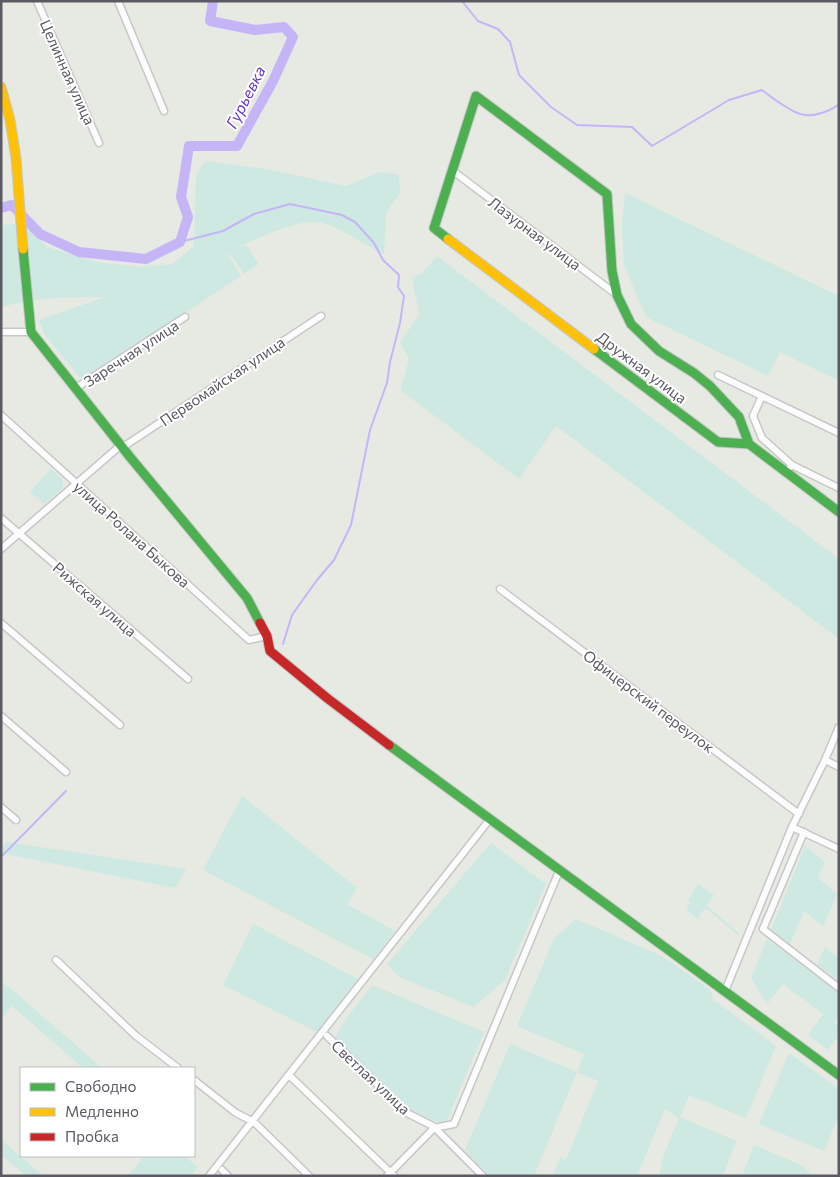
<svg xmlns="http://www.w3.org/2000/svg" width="840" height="1177" font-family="Commissioner,sans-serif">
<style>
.green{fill:#cde9e1}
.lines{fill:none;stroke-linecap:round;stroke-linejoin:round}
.stream{stroke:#c5b5f7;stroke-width:2}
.river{stroke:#c5b5f7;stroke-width:10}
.street-casing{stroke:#c7c7c7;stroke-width:9}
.fast-casing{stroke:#c6c6c7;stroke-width:11}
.slow-casing{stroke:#c6c6c7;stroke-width:11}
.jam-casing{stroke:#c6c6c7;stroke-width:11}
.street{stroke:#fbfcfb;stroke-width:6}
.fast{stroke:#4caf50;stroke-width:9}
.slow{stroke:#ffc107;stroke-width:9}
.jam{stroke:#c62828;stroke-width:9}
.labels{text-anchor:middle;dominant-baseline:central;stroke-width:4;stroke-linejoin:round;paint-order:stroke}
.street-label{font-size:15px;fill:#5c5962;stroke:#fff}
.water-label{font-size:16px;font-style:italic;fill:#6937cd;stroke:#fff}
</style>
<rect width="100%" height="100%" fill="#e6eae3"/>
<path class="green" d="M205,161L265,169L346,186L380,172L399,175L400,193L386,213L384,255C366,245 344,230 323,223C303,216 251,240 233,251L246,245L259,264L244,274L230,254L228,255L241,276L82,380L45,335L39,320L105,297C70,297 36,297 1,307V225L25,223L47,247L96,262L140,267L172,264L194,246L196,175Z
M625,193L839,296V381L780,352L768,376L646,317L624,265L622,224Z
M437,256L839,559V639L556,426L519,479L400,390L409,360L400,342L418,317L419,313L412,278L422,273Z
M51,469L63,480V488L44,504L30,492Z
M242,796L357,888L347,904L395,931L373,959L203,870Z
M7,842L186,869L175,888L6,854L1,857V847Z
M491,843L546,884L505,980L474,1007L399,977L387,964Z
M805,846L825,862L818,878L837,894L823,926L804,911L790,944L771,930Z
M698,884L714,895L707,906L739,933L738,935L707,909L702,911L698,919L686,910L690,903L688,900Z
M576,919L662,956L709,989L714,1000L776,1046L746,1118L689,1095L680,1117L736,1141L723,1176H659L664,1154L679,1118L665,1109L637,1176H553L560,1158L566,1160L598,1081L577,1072L534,1176H490L465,1150L510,1044L577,1072L584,1054L517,1026L554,938Z
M253,924L358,979L317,1032L223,985Z
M767,939L839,993V1016L834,1022L839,1026V1035L828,1050L808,1035L823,1014L783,984L767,1004L751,978Z
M825,947L839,958V981L817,965Z
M1,981L16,993L102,1068H83L12,1006L1,1018Z
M372,985L484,1032L445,1125L411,1110L335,1038L345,1020Z
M789,1053L839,1089V1115L824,1151L759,1124Z
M1,1140L44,1176H26L1,1155Z
M754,1145L803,1166L813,1176H742Z
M145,1156H184L198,1167L191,1176H127Z"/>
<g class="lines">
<path class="stream" d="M462,1L478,21L498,29L510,42L519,75L551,107L577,125L632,127L652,146L729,100L762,90C771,97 794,115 806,115C816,116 831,111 839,104
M180,242L223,231L254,214L290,204L342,215L355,222L374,243L383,260L399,275L398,287L404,296L400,323L390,362L387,383L370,430L351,525L334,560L317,580L292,615L283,644
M1,857L66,791"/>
<path class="river" d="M1,208L12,205L40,234L79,252L146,259L180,242L188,217L181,197L189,146H237L273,81L293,37L284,27L255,30L210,21L213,1"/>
<g class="street-casing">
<path id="street" d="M37,1L99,143
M118,1L164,111
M453,171L617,295
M1,332H31
M718,375L839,433
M76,388L185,317
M762,396L753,416L762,438L792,465
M1,415L249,640L267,636
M123,447L321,316
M790,467L792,465L839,488
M1,518L188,679
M1,549L121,445
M500,589L799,814
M1,623L120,725
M1,716L66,772
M825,760L839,767
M1,807L16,820
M792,827L839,849
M804,832L763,929L839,988
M56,960L135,1035L178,1068
M725,991L792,827L825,760L839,727
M327,1036L407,1113L433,1126L483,1176
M290,1076L394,1176
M194,1080L236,1113L254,1122L309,1176
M222,1170L228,1176
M209,1176L490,819
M387,1176L434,1128L454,1124L560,869"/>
</g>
<g class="fast-casing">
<path id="fast" d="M448,239L434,228L476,96L607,194L612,271L617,295L631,324L659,351L694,373L710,386L739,417L749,444
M23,249L31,332L130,457L247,598L260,623
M594,349L718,442L749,444L839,512
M389,745L839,1075"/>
</g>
<g class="slow-casing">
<path id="slow" d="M1,87L10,120L16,158L23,249
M448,239L594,349"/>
</g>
<g class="jam-casing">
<path id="jam" d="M260,623L267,636L270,651L327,698L389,745"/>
</g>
<use href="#street" class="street"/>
<use href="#fast" class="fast"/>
<use href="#slow" class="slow"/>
<use href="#jam" class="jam"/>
</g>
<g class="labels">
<g class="street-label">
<text transform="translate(68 72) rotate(66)">Целинная улица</text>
<text transform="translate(535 233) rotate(37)">Лазурная улица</text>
<text transform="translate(131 353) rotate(-33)">Заречная улица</text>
<text transform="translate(642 367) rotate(37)">Дружная улица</text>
<text transform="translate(222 381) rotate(-34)">Первомайская улица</text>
<text transform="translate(132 534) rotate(42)">улица Ролана Быкова</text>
<text transform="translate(95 599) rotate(41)">Рижская улица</text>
<text transform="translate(649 701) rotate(37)">Офицерский переулок</text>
<text transform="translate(371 1077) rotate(43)">Светлая улица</text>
</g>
<g class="water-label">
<text transform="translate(245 97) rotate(-63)">Гурьевка</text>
</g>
</g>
<rect width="840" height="1177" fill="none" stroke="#5c5962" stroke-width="5"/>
<rect x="20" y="1067" width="175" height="90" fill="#ffffff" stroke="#bebdc0"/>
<rect x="30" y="1083" width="25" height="8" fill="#4caf50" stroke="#bebdc0"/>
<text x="65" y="1092" font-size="15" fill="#5c5962">Свободно</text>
<rect x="30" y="1108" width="25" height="8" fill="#ffc107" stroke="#bebdc0"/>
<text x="65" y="1117" font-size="15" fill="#5c5962">Медленно</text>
<rect x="30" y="1133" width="25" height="8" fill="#c62828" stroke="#bebdc0"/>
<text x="65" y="1142" font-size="15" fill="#5c5962">Пробка</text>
</svg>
